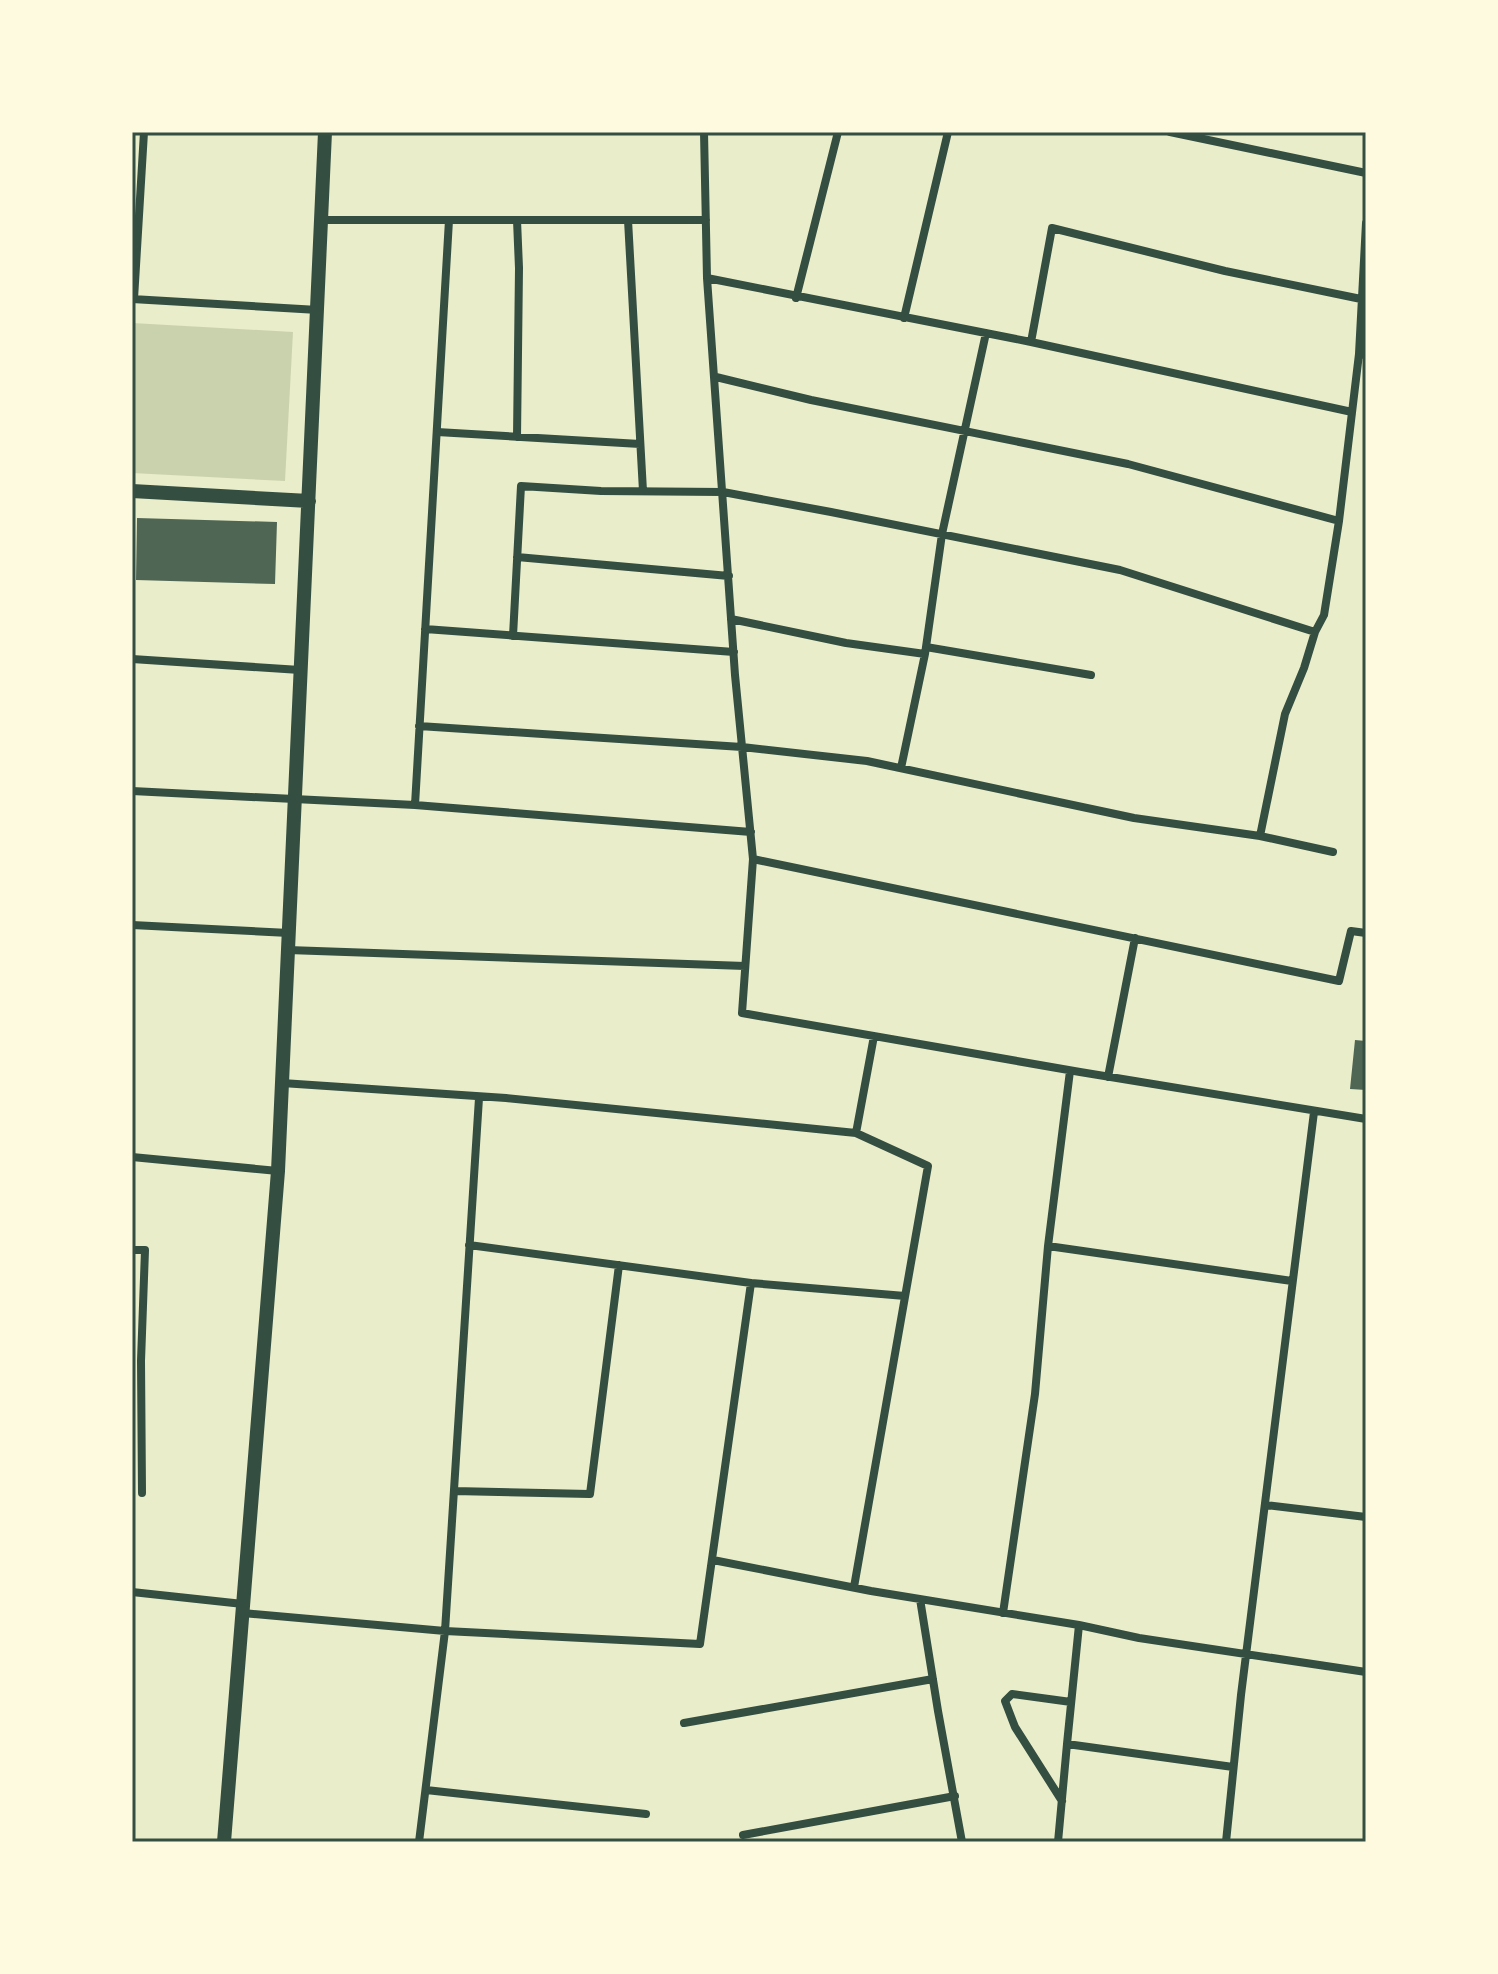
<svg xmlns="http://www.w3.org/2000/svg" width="1498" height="1974" font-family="'PT Sans Narrow',sans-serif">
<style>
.green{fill:#cad2ad}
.building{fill:#4f6655}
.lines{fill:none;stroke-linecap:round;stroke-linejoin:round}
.minor{stroke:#344e41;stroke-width:8}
.tertiary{stroke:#344e41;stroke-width:14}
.neatline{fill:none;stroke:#344e41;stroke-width:3}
</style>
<rect width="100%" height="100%" fill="#e9edc9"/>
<path class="green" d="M132,323L293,332L285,481L132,473Z"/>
<path class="building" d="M137,518L277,522L275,584L136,580Z
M1355,1040L1366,1041V1090L1350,1089Z"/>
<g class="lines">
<path class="minor" d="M704,132L707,278L735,675L753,859L742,1013L1080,1072L1366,1119
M1170,132L1366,173
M322,220H706
M628,220L643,491
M1366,223L1359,354L1366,355
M707,278L1031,342L1352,412
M796,298L838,132
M132,299L318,310
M134,299L144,132
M904,318L948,132
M1031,342L1052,228L1225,271L1361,299
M716,377L811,400L1128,464L1339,521
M437,432L640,444
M517,437L519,268L517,220
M517,557L729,576
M731,619L846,643L925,654L942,534L986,333
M425,629L734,652
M513,636L521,486L601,491L723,492L831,512L1120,570L1315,632
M926,647L1091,675
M132,659L300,670
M419,726L742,747L867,761L1134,818L1260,836
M901,768L925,654
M132,791L415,805L751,832
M415,805L449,220
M1333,852L1260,836L1285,714L1304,668L1315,632L1324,615L1339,521L1359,354
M753,859L1339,981L1351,931L1366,933
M132,925L289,933
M288,950L745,966
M1070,1071L1048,1246L1292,1281
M1108,1077L1135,938
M282,1083L506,1098L856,1133L928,1166L854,1587
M856,1133L874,1036
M132,1157L278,1171
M469,1245L751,1283L905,1296
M132,1250H145L141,1361L142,1493
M454,1491L590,1494L619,1265
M1265,1505L1366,1517
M713,1560L871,1591L1079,1625
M132,1592L243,1604
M920,1599L938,1711L962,1842
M243,1613L445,1631L700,1644L751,1283
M1003,1613L1035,1394L1048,1246
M684,1723L933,1679
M1233,1767L1067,1744L1079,1625L1139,1638L1366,1672
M426,1790L646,1814
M1062,1801L1015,1727L1005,1701L1012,1694L1071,1702
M743,1835L955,1796
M419,1842L445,1631L479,1098
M1058,1842L1067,1744
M1226,1842L1241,1695L1314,1112"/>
<path class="tertiary" d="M132,491L309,501
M224,1842L278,1171L325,132"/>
</g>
<rect width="1498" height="1974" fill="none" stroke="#fefae0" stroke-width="268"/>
<rect x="134" y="134" width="1230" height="1706" class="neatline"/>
</svg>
